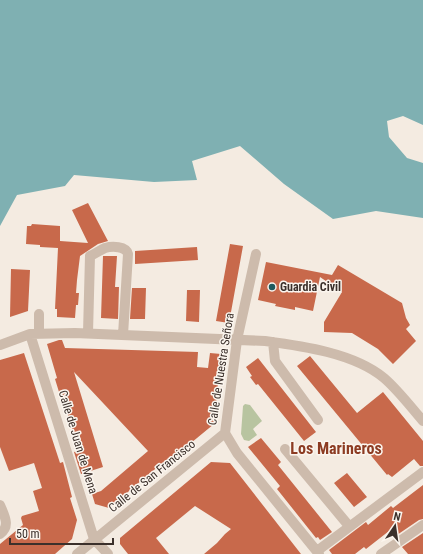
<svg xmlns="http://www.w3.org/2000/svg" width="423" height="554" font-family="'Roboto Condensed',sans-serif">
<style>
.green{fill:#b8c4a0}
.water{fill:#7fb0b2}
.building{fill:#c8694b}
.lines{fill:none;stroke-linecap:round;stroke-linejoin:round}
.minor{stroke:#cdbbac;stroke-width:10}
.poi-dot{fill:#1f5a5e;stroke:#fbf5ee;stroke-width:1.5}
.labels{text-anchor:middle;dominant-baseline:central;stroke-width:3;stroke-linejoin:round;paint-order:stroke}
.poi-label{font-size:12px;font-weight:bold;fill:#3b302b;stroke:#fbf5ee;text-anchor:start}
.street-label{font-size:12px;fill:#3b302b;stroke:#fbf5ee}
.district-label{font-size:16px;font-weight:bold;fill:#8c3b22;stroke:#fbf5ee}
</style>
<rect width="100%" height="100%" fill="#f4ebe1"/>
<path class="green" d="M245,404L250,405L262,421L253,429L257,435L249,441L244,440L241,434L243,406Z"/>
<path class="water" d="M0,0H423V125L403,116L387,121L389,137L407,158L423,163V218L376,211L333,219L284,184L240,146L192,161L197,180L154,182L74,175L65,186L17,195L0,226Z"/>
<path class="building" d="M88,203L108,241L98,244L80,256L77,280L76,293H79L78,305H76L75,318L57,317V309H55L58,248L40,247V245L26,244L27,226H31L32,224L60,226V241L88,243L72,210Z
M230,244L243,246L229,323L216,321Z
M197,247L198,260L135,264V251Z
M104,256H117L115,287H119L118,319L101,318L103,256Z
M266,262L332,275L338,265L402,303L406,318L410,325L406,329L416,341L393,364L378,349L352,333L324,332V322L342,292L320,277L313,311L295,307V310L275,306L276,304L258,300Z
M11,269L30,270L28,311L10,317Z
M132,288H146L145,319H130Z
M187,290H200L199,322L186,321Z
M59,340H62L65,348L198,352L197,367L208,368L210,353L221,354L214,424L163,466L161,464L109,508L95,504L92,494L101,491L148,451L74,372L103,467L81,474L74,452L79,451L64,402L59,392L55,379L57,378L47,344Z
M24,353L60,463L63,462L72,497L70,498L77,520L72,539L55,554H0V544L23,525L21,518L22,516L39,511L33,491L42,488L34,463L9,471L0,447V360Z
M310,356L357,413L383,392L423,441V466H420L414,459L392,477L388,474L387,475L297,366Z
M258,358L316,432L304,441L258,384L256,385L250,377L252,376L246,367Z
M261,438L281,462L278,465L332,532L320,540L318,537L316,538L277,489L280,486L248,447Z
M211,462L230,463L301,554H204L217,543L225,534L231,529L195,506L156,538L169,554H128L120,544V538Z
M347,473L367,497L354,507L334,483Z
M423,485V519L419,520L394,537L389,531L366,549L364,547L355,554H332L329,550L366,522L368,525L391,506L393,508Z
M423,533V554H408L402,547Z"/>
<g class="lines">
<path class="minor" d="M256,254L237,340L225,433L237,453L319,554
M88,333L90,256C95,254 100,250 105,248C112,246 126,246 128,254L123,335
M30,334L94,539L108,554
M39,334V314
M273,342L275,361L318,420
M0,345L30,334L75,333L265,341C302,346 354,353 384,378C398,390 410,406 423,421
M285,449L349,526
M0,505C4,515 11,526 0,534
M317,551L423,472
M77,554L225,433
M381,554L423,525"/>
</g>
<circle class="poi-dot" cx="272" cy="287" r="4"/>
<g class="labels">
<g class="poi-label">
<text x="280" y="287">Guardia Civil</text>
</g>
<g class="street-label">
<text transform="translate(221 369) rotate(-81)">Calle de Nuestra Señora</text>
<text transform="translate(78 442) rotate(73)">Calle de Juan de Mena</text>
<text transform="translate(152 476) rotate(-39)">Calle de San Francisco</text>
</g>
<g class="district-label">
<text x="336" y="448">Los Marineros</text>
</g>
</g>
<g transform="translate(395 526) rotate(13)" stroke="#fbf5ee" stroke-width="3" paint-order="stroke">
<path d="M0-3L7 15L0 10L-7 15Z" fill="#3b302b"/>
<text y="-6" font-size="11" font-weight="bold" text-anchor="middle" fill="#3b302b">N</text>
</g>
<path d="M10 538v6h103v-6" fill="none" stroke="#3b302b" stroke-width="2"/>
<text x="16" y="538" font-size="12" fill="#3b302b" stroke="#fbf5ee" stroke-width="3" paint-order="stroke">50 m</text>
</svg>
